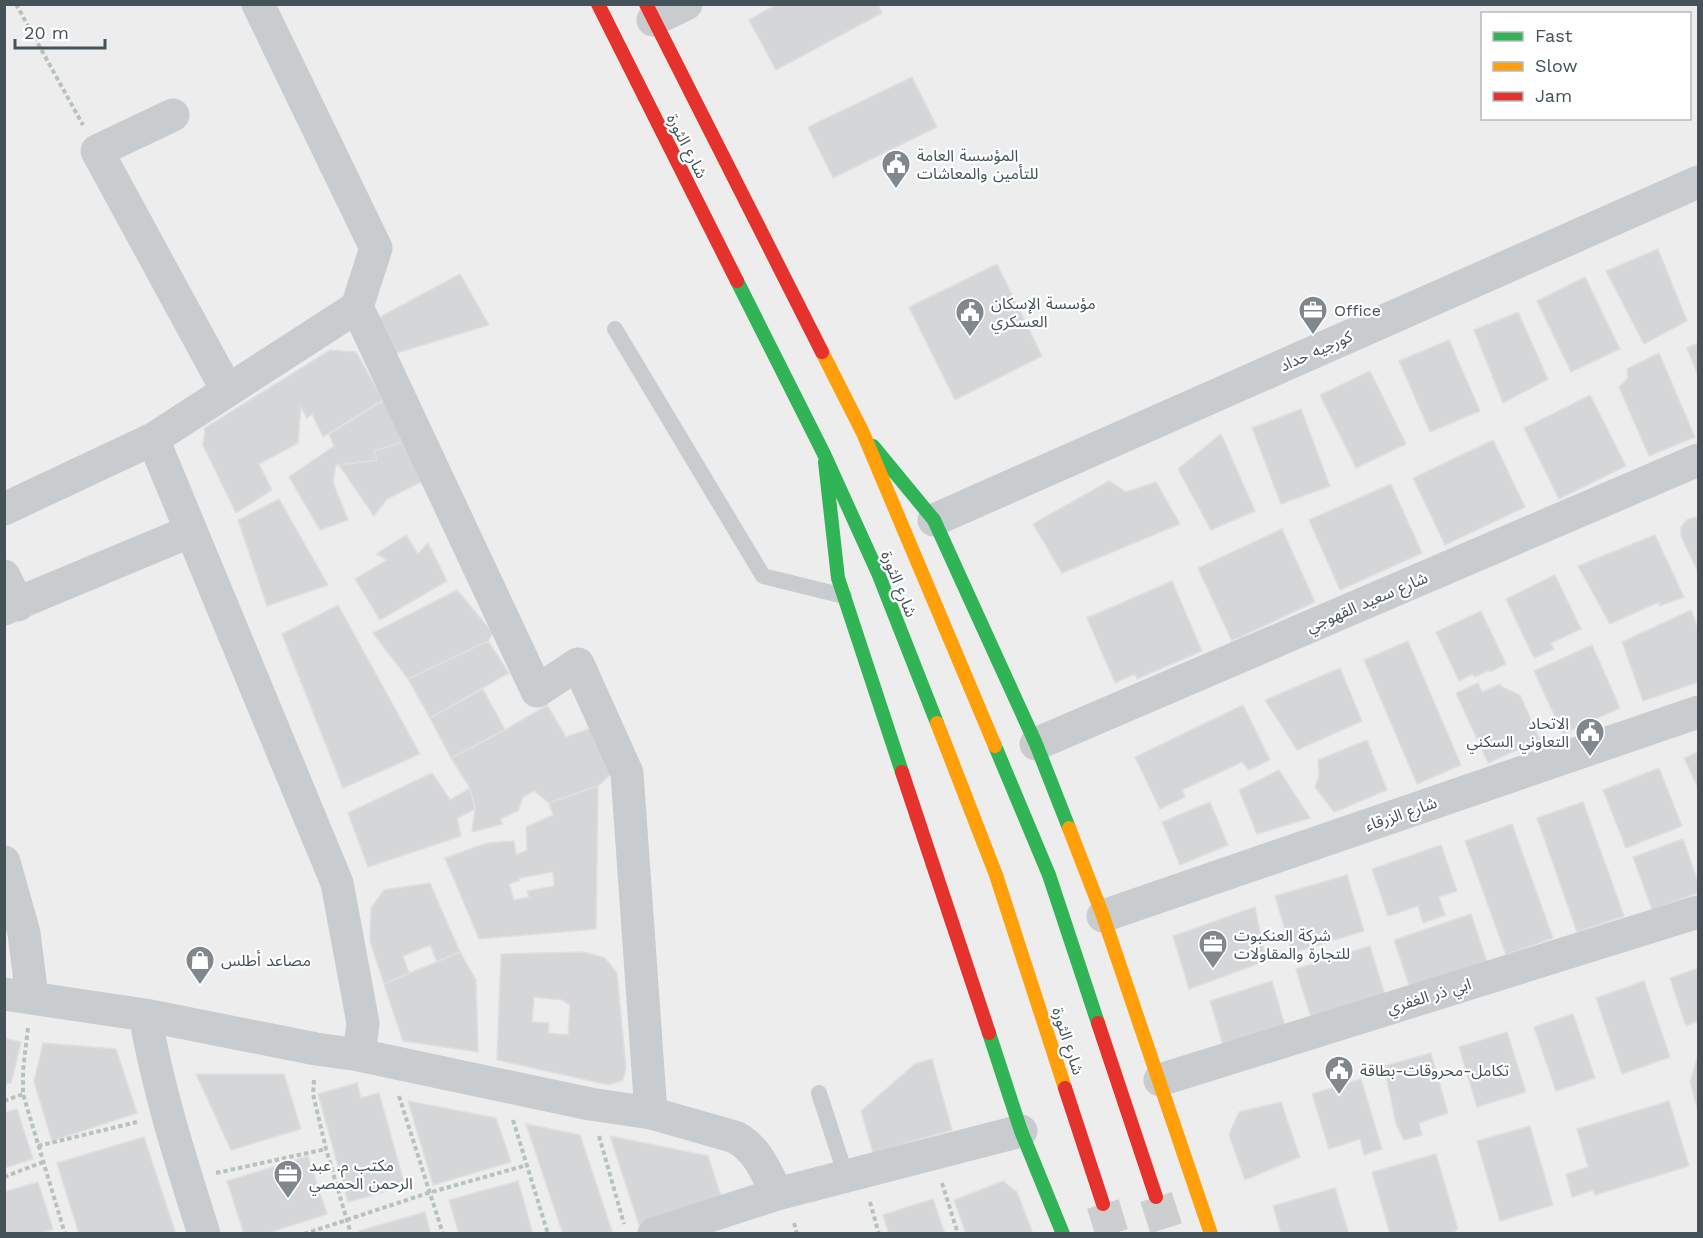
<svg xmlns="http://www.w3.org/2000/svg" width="1703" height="1238" font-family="'Work Sans','Noto Sans Arabic',sans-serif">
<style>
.building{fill:#d5d6d7;stroke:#dfdfe0;stroke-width:1.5;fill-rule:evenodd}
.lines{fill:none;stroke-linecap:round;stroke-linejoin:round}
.highway-tunnel{stroke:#cccecf;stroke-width:33;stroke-dasharray:33 16;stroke-linecap:butt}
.path{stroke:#b6c2bd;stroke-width:4;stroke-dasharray:4.5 3;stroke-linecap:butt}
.lane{stroke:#c9ccce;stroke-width:16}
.street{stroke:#c9ccce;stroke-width:33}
.fast{stroke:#30b455;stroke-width:14}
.slow{stroke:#ff9f0a;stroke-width:14}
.jam{stroke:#e5322d;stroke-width:14}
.labels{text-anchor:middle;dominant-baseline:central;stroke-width:4.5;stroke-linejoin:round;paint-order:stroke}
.street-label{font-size:16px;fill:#445259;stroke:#fff}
.poi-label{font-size:16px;fill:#445259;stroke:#fff;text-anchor:start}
</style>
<rect width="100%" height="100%" fill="#eeeded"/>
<path class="building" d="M777,4H878L882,13L776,70L749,20Z
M912,77L937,127L833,178L808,127Z
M1658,249L1687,321L1644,344L1606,271Z
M997,264L1042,356L955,400L909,307Z
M460,274L489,325L393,354L376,319Z
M1585,277L1620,349L1571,372L1537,301Z
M1518,312L1548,379L1503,403L1474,330Z
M1449,340L1480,411L1430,432L1399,361Z
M1698,343V376L1687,348Z
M330,350L356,352L383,400L323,437L312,414L307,418L301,407L298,443L259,464L272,490L236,513L203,445L205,428Z
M1659,353L1695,437L1649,456L1619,387L1628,378L1627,369Z
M1370,371L1406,444L1356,468L1320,395Z
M1590,395L1626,466L1559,499L1524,428Z
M388,398L402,442L374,451L377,460L336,465L333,482L348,520L320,530L289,477L334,446L329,434Z
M1301,409L1330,486L1281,504L1252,428Z
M1221,434L1255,511L1211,530L1178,469Z
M1493,440L1525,507L1445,545L1413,478Z
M402,442L425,480L387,499L374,516L339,465L377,460L374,451Z
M1109,481L1126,492L1156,482L1180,524L1062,573L1033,524Z
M1391,484L1422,553L1340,590L1309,520Z
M279,499L328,585L267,606L238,520Z
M1695,517L1698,520V572L1681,536V527L1687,520Z
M1282,529L1315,602L1232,641L1198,568Z
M406,535L418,554L428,543L447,581L380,620L355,579L387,560L376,554Z
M1655,535L1684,597L1660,606L1659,602L1610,624L1578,566Z
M1555,575L1581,629L1551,643L1554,649L1534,658L1506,599Z
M1172,581L1202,651L1137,679L1135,674L1115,683L1087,618Z
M457,590L493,633L488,641L408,679L373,633Z
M338,605L420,754L343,788L282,634Z
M1691,610L1698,629V682L1643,701L1622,642Z
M1481,611L1506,664L1490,672L1489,670L1475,677L1472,674L1459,681L1436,632Z
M488,641L509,673L430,718L408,679Z
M1408,641L1461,765L1417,784L1364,660Z
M1592,645L1620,708L1563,734L1534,671Z
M1340,668L1362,721L1297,750L1265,700Z
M1478,683L1482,692L1500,684L1502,687L1520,695L1540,740L1488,763L1456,693Z
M483,689L505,730L451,758L430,718Z
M547,705L566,737L594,727L613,772L598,786L549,803L534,791L523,797L518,811L500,819L503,824L472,832L475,809L470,788L451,758L505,730Z
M1243,705L1270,760L1249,770L1242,762L1182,790L1185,797L1160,809L1135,757Z
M1367,740L1387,790L1334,812L1315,787L1319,776L1318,760Z
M1698,752V788L1684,758Z
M1659,768L1682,826L1626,848L1603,790Z
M1279,770L1310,818L1257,834L1239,790Z
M432,773L450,800L470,788L475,809L457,818L461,836L368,867L348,813Z
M598,786L596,929L479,939L445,858L487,843L514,841L516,855L527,850L526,827L553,815L549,803ZM553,872L554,886L527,891L529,897L514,900L509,884L520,880L519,878Z
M1210,802L1228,845L1180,865L1162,822Z
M1583,802L1624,916L1577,932L1537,818Z
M1512,824L1553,938L1506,955L1465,841Z
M1683,839L1698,882V893L1652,910L1633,857Z
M1441,845L1457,891L1439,897L1445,915L1423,923L1418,906L1388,916L1372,869Z
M1347,875L1364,931L1292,953L1275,896Z
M430,883L460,952L437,962L430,945L403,956L409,973L384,984L370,941L371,908L384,890Z
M1255,907L1266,961L1189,989L1173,936Z
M1471,914L1487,962L1410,988L1394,940Z
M1370,946L1385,995L1311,1018L1296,969Z
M460,952L476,980L478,1052L403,1041L384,984Z
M584,952L605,958L617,973L626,1069L623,1080L609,1085L497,1060L501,954ZM534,997L562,1000L570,1005L568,1035L548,1033L549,1023L532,1022Z
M1698,968V1021L1686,1026L1670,978Z
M1272,981L1285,1026L1223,1045L1210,1001Z
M1644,981L1670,1057L1622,1074L1596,998Z
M1573,1014L1595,1078L1556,1091L1534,1027Z
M1507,1032L1526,1092L1477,1107L1459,1047Z
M4,1038L21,1042L11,1083L4,1084Z
M43,1043L116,1049L137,1113L52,1141L34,1082Z
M1431,1053L1448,1113L1419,1123L1422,1135L1404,1140L1396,1124L1384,1066Z
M1698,1055V1111L1690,1082Z
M932,1059L952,1130L873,1153L861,1111L915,1064Z
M196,1074H284L301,1129L231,1150Z
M1361,1079L1382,1149L1364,1155L1360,1139L1329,1149L1312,1094Z
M357,1083L361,1098L379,1093L405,1186L348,1202L318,1094Z
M408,1101L496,1118L511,1162L433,1185Z
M1669,1101L1689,1166L1595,1195L1593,1190L1572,1197L1566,1174L1588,1167L1577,1129Z
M1281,1102L1300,1157L1245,1180L1229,1135L1239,1112Z
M17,1109L33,1159L4,1168V1113Z
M526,1124L580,1135L612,1231L605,1234H563Z
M1530,1126L1553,1205L1500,1221L1477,1141Z
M610,1136L708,1156L721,1196L639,1225Z
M144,1137L176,1234H79L57,1163Z
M1436,1154L1458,1229L1452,1234H1390L1372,1172Z
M308,1156L327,1214L265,1234H244L227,1181Z
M518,1181L533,1234H459L449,1200Z
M1003,1181L1017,1192L1033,1234H966L954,1200Z
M38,1182L53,1229L40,1234H4V1192Z
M1335,1188L1349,1234H1281L1273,1206Z
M933,1199L945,1234H889L883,1215Z
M425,1212L431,1234H360L359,1231Z"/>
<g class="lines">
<path class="highway-tunnel" d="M1156,1197L1168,1234
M1103,1204L1112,1234"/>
<path class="path" d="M16,4L83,125
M28,1028L23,1070V1094L65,1234
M314,1080L313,1094L326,1149L351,1234
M399,1096L443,1234
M4,1101L23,1094
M513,1120L548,1234
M599,1136L624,1224
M38,1146L137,1122
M216,1173L326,1149
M4,1177L43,1162
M942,1183L958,1234
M870,1202L879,1234
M794,1223L797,1234
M304,1234L428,1193L527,1165"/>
<path class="lane" d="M615,329L763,576L844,596
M819,1093L846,1176"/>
<path class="street" d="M653,20L686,4
M173,115L97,151L227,390
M357,307L537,691L578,664L627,773L651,1113
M153,439L337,883L363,1023L359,1055
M4,509L153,439L357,307L376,248L258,4
M934,520L1698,182
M4,576L18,605
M4,609L191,531
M1036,744L1698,460
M4,862L24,933L32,997
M1103,916L1698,712
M4,994L145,1015L316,1049L359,1055L590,1104L651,1113L735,1137C758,1149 766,1172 777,1194
M145,1015C158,1090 181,1161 204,1234
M1160,1080L1698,912
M654,1234L777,1194L1021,1131"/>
<path class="fast" d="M737,281L824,454L878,573L937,723
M873,446L934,520L1036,744L1069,828
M825,462L838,578L902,772
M995,746L1049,875L1098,1023
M989,1033L1021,1131L1063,1234"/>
<path class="slow" d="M822,352L863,433L995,746
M937,723L996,875L1065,1088
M1069,828L1103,916L1211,1234"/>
<path class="jam" d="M598,4L737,281
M646,4L822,352
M902,772L989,1033
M1098,1023L1156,1197
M1065,1088L1103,1204"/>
</g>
<defs>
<g id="civic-pin" transform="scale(1.5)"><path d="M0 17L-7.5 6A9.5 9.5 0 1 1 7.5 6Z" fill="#80888d" stroke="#fff"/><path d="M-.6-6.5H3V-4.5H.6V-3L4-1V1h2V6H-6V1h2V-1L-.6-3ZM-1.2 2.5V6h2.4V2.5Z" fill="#fff"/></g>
<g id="office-pin" transform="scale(1.5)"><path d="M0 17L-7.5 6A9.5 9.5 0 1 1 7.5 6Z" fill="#80888d" stroke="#fff"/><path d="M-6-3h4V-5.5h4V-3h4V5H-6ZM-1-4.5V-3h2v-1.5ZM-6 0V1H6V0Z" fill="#fff"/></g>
<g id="shop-pin" transform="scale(1.5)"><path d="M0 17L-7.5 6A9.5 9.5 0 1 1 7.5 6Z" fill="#80888d" stroke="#fff"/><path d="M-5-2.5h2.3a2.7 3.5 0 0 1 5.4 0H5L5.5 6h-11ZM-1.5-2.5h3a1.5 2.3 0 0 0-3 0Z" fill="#fff"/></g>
</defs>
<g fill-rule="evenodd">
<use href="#civic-pin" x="896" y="164"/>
<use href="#office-pin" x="1313" y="310"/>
<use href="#civic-pin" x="970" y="312"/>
<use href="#civic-pin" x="1590" y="732"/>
<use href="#office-pin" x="1213" y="944"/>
<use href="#shop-pin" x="200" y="960"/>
<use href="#civic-pin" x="1339" y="1070"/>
<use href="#office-pin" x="288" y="1174"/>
</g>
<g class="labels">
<g class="street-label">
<text transform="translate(687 146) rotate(63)">شارع الثورة</text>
<text transform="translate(1316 351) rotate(-24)">كورجيه حداد</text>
<text transform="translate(899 584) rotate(68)">شارع الثورة</text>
<text transform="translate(1367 602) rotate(-23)">شارع سعيد القهوجي</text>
<text transform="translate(1401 814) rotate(-19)">شارع الزرقاء</text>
<text transform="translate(1429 996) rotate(-17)">ابي ذر الغفري</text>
<text transform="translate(1068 1041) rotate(72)">شارع الثورة</text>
</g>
<g class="poi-label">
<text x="917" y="155">المؤسسة العامة<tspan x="917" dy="18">للتأمين والمعاشات</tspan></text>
<text x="991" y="303">مؤسسة الإسكان<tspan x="991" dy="18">العسكري</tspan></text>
<text x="1334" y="310">Office</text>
<text x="1569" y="723" text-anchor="end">الاتحاد<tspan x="1569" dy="18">التعاوني السكني</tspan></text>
<text x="1234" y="935">شركة العنكبوت<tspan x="1234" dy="18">للتجارة والمقاولات</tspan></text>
<text x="221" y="960">مصاعد أطلس</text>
<text x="1360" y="1070">تكامل-محروقات-بطاقة</text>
<text x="309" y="1165">مكتب م. عبد<tspan x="309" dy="18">الرحمن الحمصي</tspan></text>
</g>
</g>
<rect width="1703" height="1238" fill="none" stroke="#445259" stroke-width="12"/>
<rect x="1481" y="12" width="210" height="108" fill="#ffffff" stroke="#b4babd" stroke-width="1.5"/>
<rect x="1493" y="32" width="30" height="9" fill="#30b455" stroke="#b4babd" stroke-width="1.5"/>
<text x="1535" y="42" font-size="18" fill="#445259">Fast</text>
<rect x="1493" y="62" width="30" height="9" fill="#ff9f0a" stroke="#b4babd" stroke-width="1.5"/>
<text x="1535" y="72" font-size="18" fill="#445259">Slow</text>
<rect x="1493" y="92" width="30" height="9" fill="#e5322d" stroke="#b4babd" stroke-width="1.5"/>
<text x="1535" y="102" font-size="18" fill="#445259">Jam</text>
<path d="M15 39v9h90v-9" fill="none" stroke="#445259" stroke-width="3"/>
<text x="24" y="39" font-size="18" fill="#445259" stroke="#ffffff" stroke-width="4.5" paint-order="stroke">20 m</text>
</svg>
